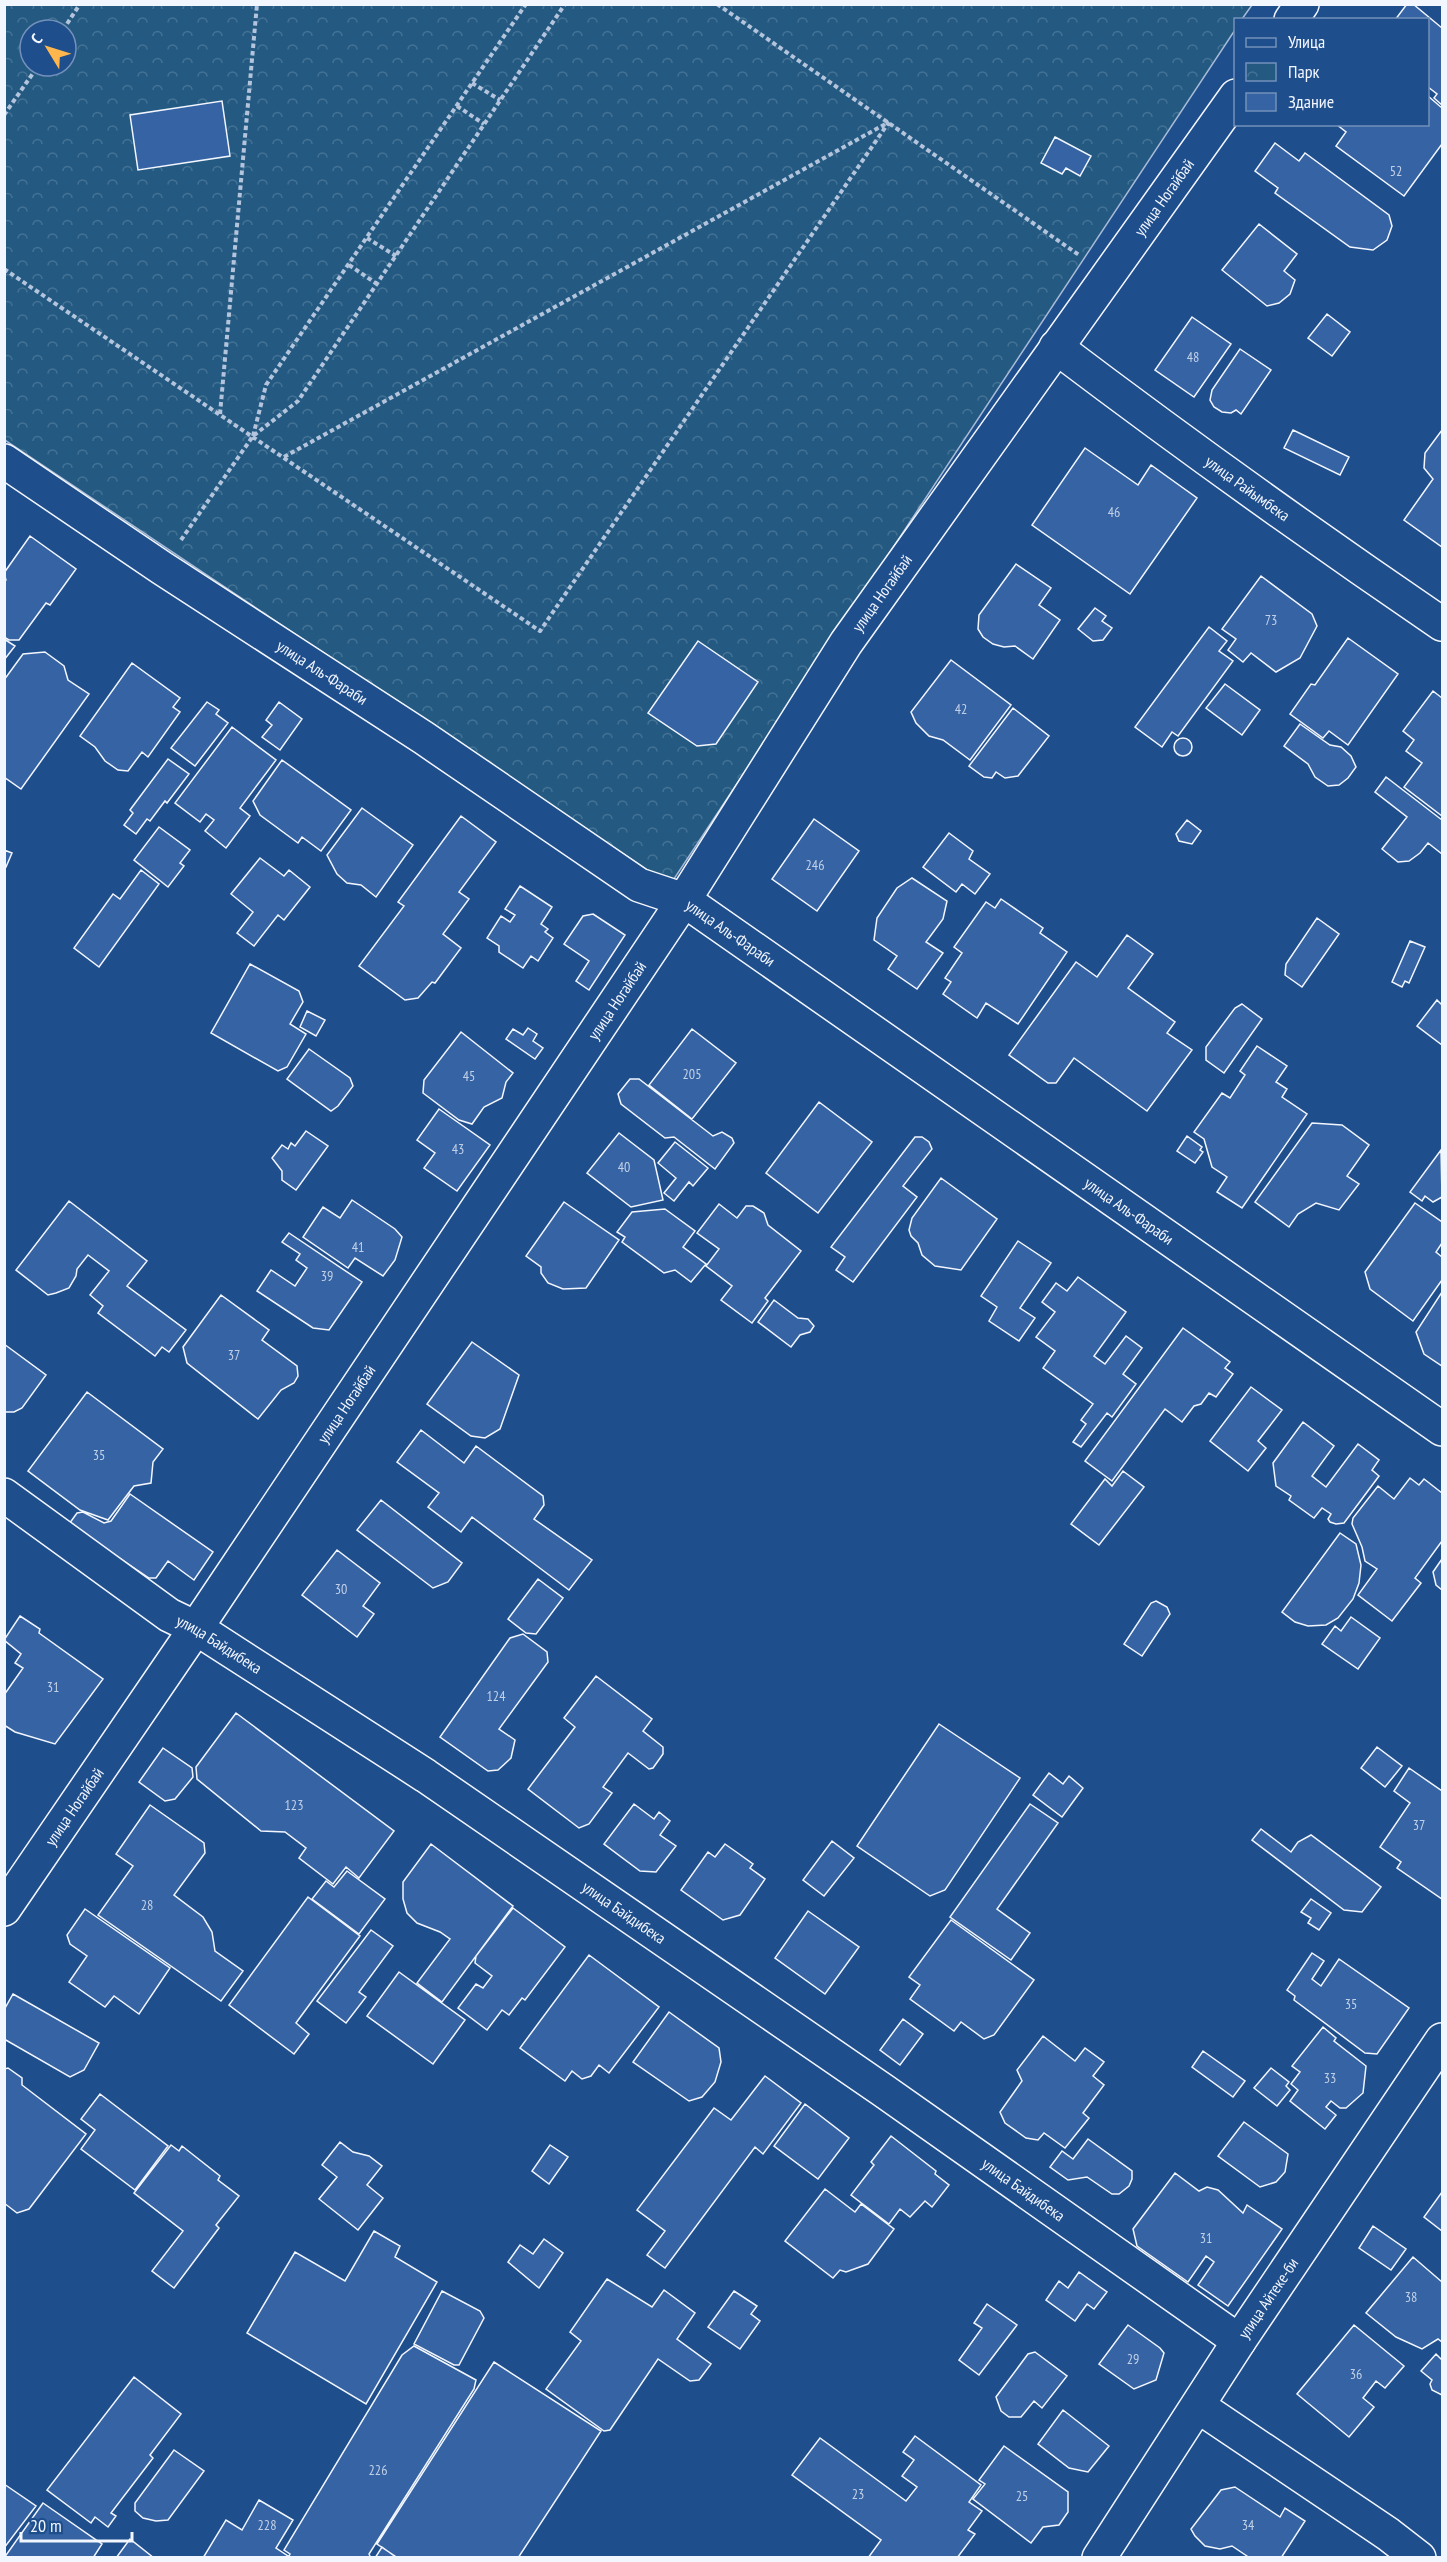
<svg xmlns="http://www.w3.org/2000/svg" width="1447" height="2562" font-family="'PT Sans Narrow',sans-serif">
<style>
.park{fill:url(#park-crowns);stroke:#a8bbd7;stroke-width:1.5;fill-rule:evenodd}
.building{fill:#3563a3;stroke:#f2f6ff;stroke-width:1.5}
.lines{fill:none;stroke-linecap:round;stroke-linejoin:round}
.minor-casing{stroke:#f2f6ff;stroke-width:36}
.path{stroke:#b3c4dc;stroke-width:4;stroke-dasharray:4.5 3;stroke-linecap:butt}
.minor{stroke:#1f4e8c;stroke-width:33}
.labels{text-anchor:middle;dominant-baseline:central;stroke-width:4.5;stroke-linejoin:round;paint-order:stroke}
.number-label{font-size:14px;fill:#c3d1e8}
.street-label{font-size:16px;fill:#f2f6ff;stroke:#1f4e8c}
</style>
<defs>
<pattern id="park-crowns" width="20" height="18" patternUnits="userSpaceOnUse" patternTransform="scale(1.5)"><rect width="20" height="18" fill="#245a82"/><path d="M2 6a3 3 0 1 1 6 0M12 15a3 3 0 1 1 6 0" fill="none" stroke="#447295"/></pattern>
</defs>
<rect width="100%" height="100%" fill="#1f4e8c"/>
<path class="park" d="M4,5H1252L1242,19L1236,20L1235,30L670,885L5,440ZM30,30H66V66H30Z"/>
<path class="building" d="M1407,4H1413L1442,28V105L1434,98L1437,94L1428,87V20H1395Z
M1428,96L1442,108V144L1404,196L1336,146L1346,132L1336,124H1428Z
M222,101L230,156L138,170L130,115Z
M1055,137L1091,156L1080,176L1066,168L1062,174L1041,163Z
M1275,143L1299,161L1305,153L1389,215L1392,226L1387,240L1373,250L1350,247L1275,193L1278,188L1255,171Z
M1259,224L1297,254L1284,271L1295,280L1290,294L1279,303L1267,306L1222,270Z
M1327,314L1350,332L1332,356L1308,338Z
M1192,317L1231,344L1194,397L1155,370Z
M1240,349L1271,370L1241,414L1236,410L1231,413L1222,412L1214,407L1210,400L1212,390Z
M1293,430L1349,457L1340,475L1284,448Z
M1442,430V547L1404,520L1433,479L1424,468L1425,453Z
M1085,448L1138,485L1151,465L1197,498L1130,594L1032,525Z
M30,536L76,569L50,605L46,603L19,640H9L4,637V582L6,580L4,573Z
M1016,564L1051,588L1039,605L1060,620L1033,659L1015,646L1004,647L993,644L983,637L978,629L979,615Z
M1261,576L1312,614L1317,626L1300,658L1276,672L1251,653L1243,662L1228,650L1236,639L1222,629Z
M1095,608L1106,616L1102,621L1112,628L1103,640L1093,641L1078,629Z
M1209,627L1227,641L1219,651L1233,661L1178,736L1172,732L1162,747L1135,727Z
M1348,638L1398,674L1348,745L1329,731L1323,738L1290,714L1311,684L1315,685Z
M4,639L15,646L4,660Z
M698,641L758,682L716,744L697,746L648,713Z
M45,652L64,666L68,680L89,694L21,789L4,777V680L23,654Z
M951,660L1011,705L970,760L943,740L929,736L916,723L911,712Z
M132,663L180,698L173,707L180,712L148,757L142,752L128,771L118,770L105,761L95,747L80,736Z
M1225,684L1260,710L1242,735L1206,708Z
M1433,691L1442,698V816L1404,787L1422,763L1406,751L1414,740L1403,731Z
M207,702L219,710L216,714L228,723L195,766L171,748Z
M279,702L302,719L280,750L262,737L272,725L266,720Z
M1013,708L1049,736L1018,776L1005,778L996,772L992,778L984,777L969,766Z
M1300,724L1330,745L1341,747L1351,756L1356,767L1348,778L1339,785L1328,786L1315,777L1308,764L1284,746Z
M232,727L276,760L240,808L250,816L226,848L205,831L214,820L206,814L200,822L175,803Z
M1174 747a9 9 0 1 1 18 0a9 9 0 1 1-18 0Z
M168,759L189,774L167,803L165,801L150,821L147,819L136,834L124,825L133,813L130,810Z
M282,760L351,810L321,851L302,837L298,843L260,815L253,801Z
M1386,777L1442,820V854L1428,843L1420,853L1409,861L1398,862L1382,849L1407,817L1375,792Z
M362,808L413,845L376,897L361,885L347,883L337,874L327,855Z
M461,816L496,842L459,892L469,899L443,934L461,948L435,983L432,982L418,998L405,1000L359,966L404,906L398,902Z
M814,819L859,851L817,911L772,879Z
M1187,820L1201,831L1192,844L1179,841L1176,834Z
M159,827L190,850L180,863L184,866L168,887L134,860Z
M949,833L973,851L969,859L990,874L975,894L962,884L956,892L923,867Z
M4,850L12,853L6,867L4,866Z
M260,858L284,876L289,870L310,887L284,920L278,915L254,946L237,933L253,912L231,894Z
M141,870L159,884L99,967L74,948L113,894L120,899Z
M912,878L947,901L943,919L926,942L943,953L917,989L888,969L897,956L874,940L877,918L897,888Z
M520,886L552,907L541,924L548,929L545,932L553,938L538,961L531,956L523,968L499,952V946L487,938L501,916L510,922L515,915L505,909Z
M1001,899L1043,928L1040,933L1067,952L1018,1024L986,1003L977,1018L943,994L951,982L945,978L962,953L954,947L986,902L995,908Z
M593,914L625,935L589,990L576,981L589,961L564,944L583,916Z
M1317,918L1339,934L1302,987L1285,975L1286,964Z
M1127,935L1153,954L1128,988L1175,1022L1167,1033L1192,1050L1147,1111L1074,1058L1056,1083H1048L1009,1055L1076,962L1097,977Z
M1410,941L1425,947L1409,983L1405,981L1402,987L1392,982Z
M250,964L299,991L303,1002L290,1024L306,1034L287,1067L278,1071L211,1033Z
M1437,1000L1442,1005V1045L1417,1026Z
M1242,1004L1262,1019L1224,1073L1206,1060V1047L1235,1008Z
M307,1011L325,1020L316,1036L300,1027Z
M528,1028L537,1034L533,1041L543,1048L535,1059L506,1039L513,1029L523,1035Z
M692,1029L736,1063L692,1119L649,1085Z
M461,1032L513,1073L506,1082L502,1098L484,1107L472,1124L459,1120L423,1093L424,1080Z
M1257,1046L1287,1066L1276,1082L1287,1089L1282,1097L1307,1114L1242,1208L1217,1192L1227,1177L1212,1167L1204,1139L1194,1132L1222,1093L1230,1098L1245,1075L1240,1071Z
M309,1049L350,1078L353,1086L338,1106L331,1111L287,1079Z
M630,1079H639L713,1136L722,1132L732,1138L734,1143L715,1169L674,1137L665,1138L621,1104L618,1094Z
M819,1102L872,1142L818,1213L766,1173Z
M439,1109L490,1145L457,1191L424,1168L435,1153L417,1140Z
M1312,1123L1342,1125L1369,1145L1347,1176L1359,1184L1339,1210L1316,1203L1298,1214L1289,1227L1255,1202Z
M306,1131L328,1146L296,1190L282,1180V1171L272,1158L282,1145L288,1149L291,1143L295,1146Z
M619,1133L654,1160L663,1200L631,1207L587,1173Z
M1187,1136L1202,1147L1200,1150L1203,1152L1195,1163L1177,1151Z
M915,1137H922L929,1142L932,1149L903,1186L917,1197L853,1282L836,1270L845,1257L831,1247Z
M675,1142L708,1168L693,1186L689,1182L674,1201L664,1193L676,1178L658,1163Z
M1441,1150L1442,1197L1433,1202L1425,1196L1422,1201L1410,1192Z
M941,1178L997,1219L961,1270L935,1266L922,1255L918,1243L911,1236L909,1230L912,1218Z
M352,1200L395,1229L402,1237L395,1260L383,1276L355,1258L348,1268L303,1237L323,1207L340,1218Z
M69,1201L147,1261L127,1286L186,1330L169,1352L162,1347L155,1356L98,1313L103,1306L90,1295L109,1271L88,1255L77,1269L76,1276L69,1288L56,1293L48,1295L16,1270Z
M564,1202L619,1240L586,1288L563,1289L548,1283L541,1273V1267L526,1256Z
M1415,1203L1442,1222V1243L1436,1252L1442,1257V1280L1413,1321L1370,1289L1365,1272Z
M719,1204L737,1218L746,1206H753L764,1213L768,1225L801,1251L765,1298L768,1301L752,1323L721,1300L732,1286L706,1266L719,1249L697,1233Z
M665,1209L695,1231L683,1247L706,1264L691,1282L675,1270L664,1273L622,1242L625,1237L617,1232L632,1212Z
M289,1233L362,1282L329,1330L313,1328L257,1291L271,1270L295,1286L307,1268L296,1260L300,1254L282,1242Z
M1018,1241L1051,1263L1020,1308L1035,1318L1019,1341L989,1321L997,1307L981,1296Z
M1078,1277L1126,1312L1094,1356L1105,1364L1126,1336L1142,1348L1123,1374L1136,1384L1112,1417L1107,1413L1081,1447L1073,1442L1086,1424L1081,1420L1093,1404L1043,1368L1055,1351L1036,1337L1055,1312L1042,1302L1056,1283L1067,1291Z
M1442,1292V1366L1424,1354L1416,1332Z
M221,1295L269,1330L262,1340L297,1366L298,1376L294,1383L281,1390L258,1419L187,1363L183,1347Z
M774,1300L798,1318L808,1319L814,1326L810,1332L800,1335L791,1347L758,1322Z
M1183,1328L1230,1362L1225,1368L1233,1374L1216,1397L1209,1393L1201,1404L1194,1406L1182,1422L1165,1409L1112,1481L1085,1461Z
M472,1342L519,1375L500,1429L485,1438L471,1436L427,1404Z
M4,1344L46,1375L22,1408L14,1412H4Z
M1251,1387L1282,1410L1258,1441L1266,1448L1248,1471L1210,1441Z
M87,1392L163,1449L153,1462L151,1483L134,1486L108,1520L80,1510L28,1471Z
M1303,1422L1334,1446L1312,1476L1326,1487L1358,1444L1379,1460L1372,1470L1379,1476L1344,1523L1336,1524L1330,1522L1328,1519L1331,1514L1322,1508L1314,1518L1289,1500L1291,1496L1276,1486L1273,1463Z
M421,1430L464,1463L476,1446L543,1496L544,1505L534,1519L592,1560L569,1590L472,1517L461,1532L428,1507L439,1493L397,1462Z
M1123,1471L1144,1487L1099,1545L1071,1524L1105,1479L1112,1486Z
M1410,1478L1419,1485L1424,1479L1442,1493V1541L1415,1578L1421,1583L1392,1621L1358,1595L1377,1569L1365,1561L1362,1547L1352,1524L1353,1518L1378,1486L1394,1499Z
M130,1494L213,1552L194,1580L168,1561L156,1578H149L69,1524L77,1513L83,1512L104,1523L111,1521Z
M381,1500L462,1563L448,1582L433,1588L357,1530Z
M1340,1533L1356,1544L1361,1565L1359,1583L1353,1599L1338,1618L1326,1625L1308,1626L1295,1622L1282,1612Z
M337,1550L380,1583L363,1606L374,1614L357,1637L302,1595Z
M1442,1559V1590L1436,1585L1433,1572Z
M538,1579L563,1598L536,1634L526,1633L508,1619Z
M1156,1601L1167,1607L1170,1614L1142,1656L1124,1644L1151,1603Z
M20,1616L40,1629L39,1633L103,1679L55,1744L15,1732L4,1725V1695L23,1668L15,1663L21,1654L4,1640Z
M1351,1617L1380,1638L1358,1669L1322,1644L1335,1626L1341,1631Z
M523,1634L547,1652L548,1662L499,1729L515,1740L511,1758L498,1770L488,1771L440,1737L510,1638Z
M596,1676L652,1719L643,1731L663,1747V1754L653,1768L649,1769L628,1753L603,1787L612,1793L589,1824L579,1828L528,1789L575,1727L564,1718Z
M236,1713L394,1831L359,1878L346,1867L333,1884L299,1858L306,1848L285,1832L261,1831L197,1779L196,1767Z
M939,1724L1020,1778L945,1890L930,1896L857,1846Z
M1377,1747L1402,1766L1385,1787L1361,1768Z
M163,1748L192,1768L193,1777L175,1799L165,1801L139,1782Z
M1409,1768L1442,1791V1899L1397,1868L1401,1862L1380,1847L1410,1803L1394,1791Z
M1049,1773L1063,1784L1069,1776L1083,1788L1062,1817L1033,1795Z
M634,1804L654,1819L659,1812L670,1821L660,1835L676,1846L656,1872L640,1871L604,1844Z
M1030,1804L1058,1823L997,1909L1030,1933L1011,1960L950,1917Z
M150,1805L204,1843L205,1853L174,1895L203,1917L212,1932L215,1951L243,1971L221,2001L98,1915L133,1866L116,1854Z
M1261,1829L1291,1852L1298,1842L1311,1835L1381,1887L1362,1912L1344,1910L1252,1840Z
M832,1841L854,1858L824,1896L803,1880Z
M431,1844L513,1906L442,2002L417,1983L450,1939L440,1932L417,1923L407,1913L403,1899V1882Z
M725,1844L753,1864L750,1868L765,1879L740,1915L723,1920L681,1890L708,1852L715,1857Z
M347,1871L385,1899L359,1934L312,1899L326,1881L334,1887Z
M308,1897L360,1936L296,2023L309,2034L294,2054L229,2005Z
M1311,1899L1331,1913L1319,1930L1308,1923L1311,1918L1301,1912Z
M513,1908L565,1947L525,2000L522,1998L509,2015L502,2010L487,2030L458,2008L476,1984L483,1988L492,1976L475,1963L476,1956Z
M85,1909L170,1968L139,2014L114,1996L105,2007L69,1982L87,1956L70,1944L67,1935Z
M808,1911L859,1947L825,1994L775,1958Z
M951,1920L1034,1980L994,2035L984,2039L961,2022L954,2031L910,1999L920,1985L909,1977Z
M371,1930L393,1946L359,1992L366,1997L346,2023L317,2001Z
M1312,1953L1324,1961L1312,1979L1321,1986L1339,1959L1409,2008L1377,2054L1365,2053L1294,2000L1295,1996L1287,1990Z
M589,1955L659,2007L609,2073L599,2065L591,2076L582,2079L572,2071L565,2081L520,2048Z
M399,1972L465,2020L433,2064L367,2016Z
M13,1994L99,2043L84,2070L70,2077L4,2039V2010Z
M669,2012L719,2048L721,2062L715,2082L702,2097L689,2101L633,2062Z
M903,2019L923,2034L900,2065L880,2050Z
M1323,2027L1336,2038L1334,2041L1366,2066L1363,2093L1346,2108H1340L1331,2101L1326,2107L1336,2115L1325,2129L1290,2101L1298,2090L1291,2084L1300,2072L1292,2066Z
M1043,2036L1075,2061L1085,2048L1104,2062L1093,2076L1104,2085L1083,2113L1089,2118L1065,2148L1044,2133L1038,2140L1026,2138L1005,2123L1000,2112L1022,2081L1017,2070Z
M1203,2051L1245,2081L1233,2097L1192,2067Z
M8,2068L22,2078V2085L86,2134L29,2209L17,2213L4,2203V2069Z
M1271,2068L1289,2082L1286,2086L1290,2090L1277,2106L1254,2088Z
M765,2076L801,2103L763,2154L755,2147L665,2268L647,2255L665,2231L637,2210L714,2108L731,2120Z
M100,2094L168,2146L135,2190L81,2149L95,2130L81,2119Z
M805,2104L849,2138L818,2179L774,2146Z
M1244,2122L1288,2154L1285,2172L1276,2182L1260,2187L1218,2156Z
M891,2136L936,2171L935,2174L949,2185L932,2207L925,2201L910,2217L900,2209L889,2224L851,2195L874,2165L871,2162Z
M1088,2139L1132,2171V2179L1129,2186L1119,2194H1112L1087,2177L1068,2180L1050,2167L1062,2151L1073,2159Z
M340,2142L353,2152L369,2156L382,2166L367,2185L383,2198L358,2230L319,2199L337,2177L322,2165Z
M171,2145L179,2151L182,2146L220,2176L218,2180L239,2196L216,2225L219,2228L174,2288L152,2271L183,2231L134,2193Z
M550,2145L568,2157L549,2184L532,2171Z
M1175,2173L1199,2191L1207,2187L1218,2190L1243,2213L1247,2205L1282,2229L1228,2306L1198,2285L1214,2262L1206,2256L1188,2282L1137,2246L1133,2229Z
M825,2189L855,2212L861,2204L894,2229L868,2264L846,2272L840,2270L833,2278L785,2241Z
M1442,2192V2231L1424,2217Z
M1373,2226L1406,2249L1391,2270L1359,2248Z
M374,2231L400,2246L395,2257L437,2282L366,2404L247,2333L295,2252L345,2281Z
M544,2239L563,2253L539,2288L508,2262L520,2245L533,2254Z
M1413,2257L1442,2282V2342L1438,2339L1422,2349L1396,2337L1366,2313Z
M1079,2272L1107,2292L1094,2309L1087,2304L1075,2321L1046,2300L1059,2281L1068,2288Z
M607,2279L652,2307L664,2290L695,2313L677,2339L711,2364L699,2380L690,2381L658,2359L610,2430L604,2431L546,2389L581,2341L570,2332Z
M442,2291L480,2311L484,2318L459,2365H454L414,2344Z
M734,2291L757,2306L751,2314L760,2321L740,2349L708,2327Z
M987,2304L1017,2325L979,2375L959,2360L982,2328L974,2323Z
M1128,2325L1160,2348L1164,2353L1156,2380L1134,2389L1099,2364Z
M1354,2325L1404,2366L1385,2388L1376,2381L1363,2398L1374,2407L1349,2437L1297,2394Z
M414,2346L476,2380L474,2389L369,2554L371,2558H288L290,2554L284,2550L402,2355Z
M1035,2352L1067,2376L1042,2408L1034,2401L1021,2417H1009L1001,2411L996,2397L1028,2354Z
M1436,2354L1442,2360V2395L1432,2390L1430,2384L1432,2380L1421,2371Z
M494,2362L601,2431L518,2558H398L377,2544Z
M134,2377L181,2414L150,2455L153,2458L111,2513L116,2516L108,2527L95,2517L91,2523L47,2490Z
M1063,2410L1109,2446L1088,2472L1069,2468L1038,2444Z
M915,2436L981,2485L969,2502L982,2511L968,2530L975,2534L957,2558H868L881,2540L792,2475L820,2438L906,2501L917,2487L902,2476L914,2460L903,2452Z
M1004,2446L1068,2492V2512L1059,2525L1043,2527L1031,2543L973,2499L985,2484L979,2480Z
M174,2450L204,2471L168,2520L156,2521L143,2518L135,2511V2503Z
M4,2484L36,2506L4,2548Z
M1235,2487L1280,2517L1285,2508L1305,2521L1281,2558H1250L1232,2546L1220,2549L1205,2546L1195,2536L1191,2529L1221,2490Z
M259,2500L293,2520L276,2548L288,2556L287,2558H203L226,2520L242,2530Z
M43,2503L102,2544L93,2558H4Z
M130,2539L154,2558H116Z
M382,2547L397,2558H375Z"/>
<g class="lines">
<g class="minor-casing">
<g id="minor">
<path d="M1291,20L1302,4"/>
<path id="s1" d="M1056,347C1183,443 1311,535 1442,624"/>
<path id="s2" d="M4,461L162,568L424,738L639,885L684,900L1442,1429"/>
<path id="s3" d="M4,1495L169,1615L196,1628L426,1776L884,2091L1239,2341"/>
<path id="s4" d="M4,1909L196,1628L684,900L846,643L1236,96"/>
<path d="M1198,2406L1388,2534L1419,2558"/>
<path id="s5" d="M1099,2558L1239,2341L1442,2040"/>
</g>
</g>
<path class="path" d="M717,4L1079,255
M63,30L80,4
M472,83L500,100
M457,106L484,124
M4,115L38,66
M367,238L396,256
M349,265L377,284
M4,269L540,631L889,122
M220,414L257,4
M253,436L266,385L526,4
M284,457L889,122
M181,540L253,436L298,401L565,4"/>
<use href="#minor" class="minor"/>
</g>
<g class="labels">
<g class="number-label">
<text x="1396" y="171">52</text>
<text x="1193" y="357">48</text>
<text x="1114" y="512">46</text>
<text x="1271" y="620">73</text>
<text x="961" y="709">42</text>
<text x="815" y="865">246</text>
<text x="692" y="1074">205</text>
<text x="469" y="1076">45</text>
<text x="458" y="1149">43</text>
<text x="624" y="1167">40</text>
<text x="358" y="1247">41</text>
<text x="327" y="1276">39</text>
<text x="234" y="1355">37</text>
<text x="99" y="1455">35</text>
<text x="341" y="1589">30</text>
<text x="53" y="1687">31</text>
<text x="496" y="1696">124</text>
<text x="294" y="1805">123</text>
<text x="1419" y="1825">37</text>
<text x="147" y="1905">28</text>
<text x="1351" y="2004">35</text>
<text x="1330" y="2078">33</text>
<text x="1206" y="2238">31</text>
<text x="1411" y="2297">38</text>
<text x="1133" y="2359">29</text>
<text x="1356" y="2374">36</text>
<text x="378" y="2470">226</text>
<text x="858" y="2494">23</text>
<text x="1022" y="2496">25</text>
<text x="267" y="2525">228</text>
<text x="1248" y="2525">34</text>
</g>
<g class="street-label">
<text stroke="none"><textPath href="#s4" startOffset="2068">улица Ногайбай</textPath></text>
<text stroke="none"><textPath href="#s1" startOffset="238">улица Райымбека</textPath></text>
<text stroke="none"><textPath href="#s4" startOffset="1582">улица Ногайбай</textPath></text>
<text stroke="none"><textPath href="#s2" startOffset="382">улица Аль-Фараби</textPath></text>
<text stroke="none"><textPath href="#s2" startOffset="868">улица Аль-Фараби</textPath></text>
<text stroke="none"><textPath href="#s4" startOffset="1096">улица Ногайбай</textPath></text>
<text stroke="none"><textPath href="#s2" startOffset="1354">улица Аль-Фараби</textPath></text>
<text stroke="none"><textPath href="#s4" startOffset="610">улица Ногайбай</textPath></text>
<text stroke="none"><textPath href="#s3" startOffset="262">улица Байдибека</textPath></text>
<text stroke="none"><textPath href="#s4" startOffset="124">улица Ногайбай</textPath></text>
<text stroke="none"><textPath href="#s3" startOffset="748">улица Байдибека</textPath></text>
<text stroke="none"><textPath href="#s3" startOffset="1234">улица Байдибека</textPath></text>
<text stroke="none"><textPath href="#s5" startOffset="310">улица Айтеке-би</textPath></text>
</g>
</g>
<rect width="1447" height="2562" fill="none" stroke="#f2f6ff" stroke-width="12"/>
<rect x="1234" y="18" width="195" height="108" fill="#1f4e8c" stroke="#7391ba" stroke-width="1.5"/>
<rect x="1246" y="38" width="30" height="9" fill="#1f4e8c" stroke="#7391ba" stroke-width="1.5"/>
<text x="1288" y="48" font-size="18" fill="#f2f6ff">Улица</text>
<rect x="1246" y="63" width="30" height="18" fill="url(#park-crowns)" stroke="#7391ba" stroke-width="1.5"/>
<text x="1288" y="78" font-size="18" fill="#f2f6ff">Парк</text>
<rect x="1246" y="93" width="30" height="18" fill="#3563a3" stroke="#7391ba" stroke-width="1.5"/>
<text x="1288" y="108" font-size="18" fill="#f2f6ff">Здание</text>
<g transform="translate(48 48) rotate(308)"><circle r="28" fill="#1f4e8c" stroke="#7391ba" stroke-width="1.5"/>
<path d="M0-4.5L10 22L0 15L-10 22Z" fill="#ffb74d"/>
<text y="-9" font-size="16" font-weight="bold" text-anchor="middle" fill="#f2f6ff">С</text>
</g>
<path d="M21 2532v9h111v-9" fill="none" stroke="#f2f6ff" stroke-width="3"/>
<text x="30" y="2532" font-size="18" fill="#f2f6ff" stroke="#1f4e8c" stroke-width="4.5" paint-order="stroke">20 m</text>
</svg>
